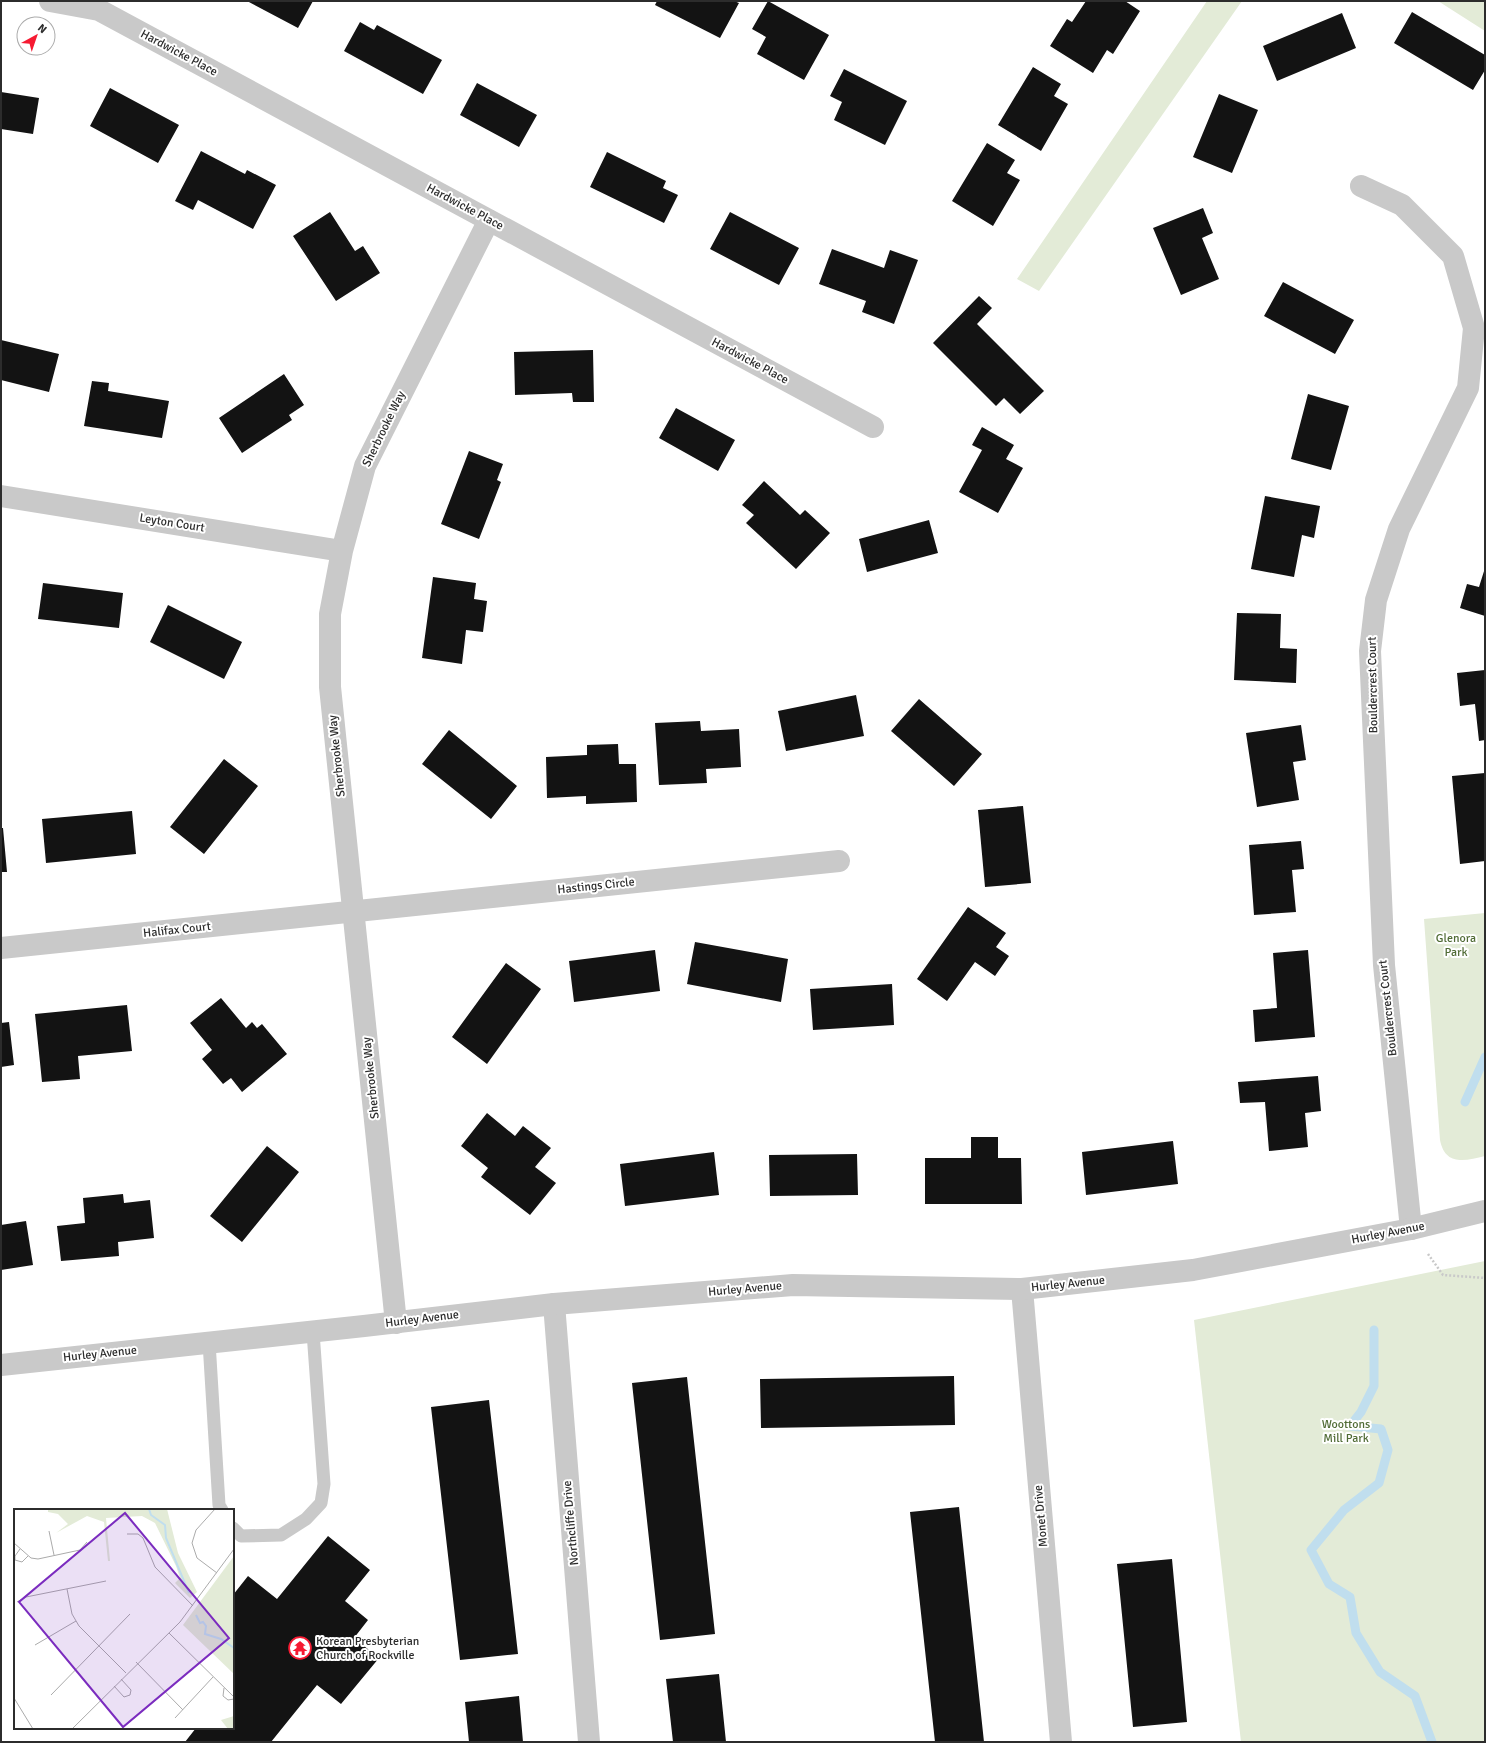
<svg xmlns="http://www.w3.org/2000/svg" width="1486" height="1743" font-family="Signika,sans-serif">
<style>
.green{fill:#e3ebd7}
.lines{fill:none;stroke-linecap:round;stroke-linejoin:round}
.stream{stroke:#c0deee;stroke-width:9}
.building{fill:#131313}
.path{stroke:#c9c9c9;stroke-width:2.5;stroke-dasharray:2 2;stroke-linecap:butt}
.service{stroke:#c9c9c9;stroke-width:13}
.minor{stroke:#c9c9c9;stroke-width:22}
.tertiary{stroke:#c9c9c9;stroke-width:22}
.labels{text-anchor:middle;dominant-baseline:central;stroke-width:4;stroke-linejoin:round;paint-order:stroke}
.street-label{font-size:12px;fill:#2c2c2c;stroke:#fff}
.park-label{font-size:12px;fill:#506b35;stroke:#fff}
.poi-label{font-size:12px;fill:#2c2c2c;stroke:#fff;text-anchor:start}
.inset-river{fill:none;stroke:#c0deee;stroke-width:2}
.inset-road{fill:none;stroke:#ababab;stroke-width:1}
.view{fill:#7b2cbf;fill-opacity:0.15;stroke:#7b2cbf;stroke-width:2}
.inset-edge{fill:none;stroke:#2c2c2c;stroke-width:2}
</style>
<rect width="100%" height="100%" fill="#fff"/>
<path class="green" d="M1207,1H1242L1039,291L1017,279Z
M1438,1H1485V31Z
M1485,913V1156C1465,1161 1445,1166 1440,1140L1424,919Z
M1485,1261V1742H1241L1194,1320Z"/>
<g class="lines">
<path class="stream" d="M1465,1102L1485,1057
M1374,1330V1386L1361,1412L1350,1426L1381,1429L1388,1450L1379,1483L1344,1510L1311,1550L1329,1584L1350,1597L1356,1633L1380,1672L1415,1696L1432,1742"/>
</g>
<path class="building" d="M247,1H313L298,28Z
M657,1H734L739,3L720,38L655,5Z
M768,1L829,35L804,80L757,54L766,37L752,29Z
M1086,1H1125L1140,11L1113,54L1107,50L1093,73L1050,46L1067,19L1072,22Z
M1412,12L1485,55V70L1473,90L1394,43Z
M1342,13L1356,48L1277,81L1263,46Z
M360,22L374,30L377,25L442,60L423,94L344,51Z
M1033,67L1061,84L1054,96L1068,104L1041,151L998,125Z
M844,69L907,101L885,145L834,120L842,102L830,96Z
M477,83L537,115L519,147L460,115Z
M110,88L179,125L158,163L90,126Z
M1,92L39,98L33,134L1,129Z
M1219,94L1258,110L1232,173L1193,157Z
M987,143L1015,160L1007,173L1020,180L993,226L952,201Z
M201,151L245,174L247,170L276,185L253,229L198,200L193,210L175,201Z
M607,152L666,181L663,188L678,195L664,223L590,187Z
M1203,208L1213,233L1202,238L1219,279L1181,295L1153,228Z
M330,212L355,251L363,246L380,273L336,301L293,236Z
M730,212L799,248L779,285L710,249Z
M832,249L884,268L890,250L918,260L894,324L862,312L866,301L819,284Z
M1283,282L1354,320L1335,354L1264,316Z
M979,296L992,308L977,324L1044,391L1020,414L1004,398L996,406L933,343Z
M1,340L59,354L49,392L1,380Z
M593,350L594,402H573L572,393L515,395L514,352Z
M284,374L304,405L289,415L292,420L242,453L219,418Z
M92,381L109,383L108,391L169,401L162,438L84,426Z
M1308,394L1349,406L1331,470L1291,459Z
M676,408L735,440L718,471L659,438Z
M982,427L1014,445L1006,459L1023,468L998,513L959,492L982,450L972,445Z
M469,451L503,464L497,480L501,482L479,539L441,524Z
M764,481L800,515L805,510L830,533L796,569L746,523L754,515L742,505Z
M1265,496L1320,506L1314,538L1302,535L1294,577L1251,569Z
M929,520L938,553L867,572L859,539Z
M1485,568V616L1460,608L1467,584L1479,587Z
M433,577L476,583L474,599L487,601L483,632L466,630L462,664L422,658Z
M43,583L123,593L119,628L38,619Z
M168,605L242,642L224,679L150,642Z
M1237,613L1281,614L1280,648L1297,649L1296,683L1234,680Z
M1485,670V740L1479,741L1475,704L1460,706L1457,673Z
M856,695L864,736L786,751L778,711Z
M919,699L982,754L954,786L891,731Z
M700,721L701,731L739,729L741,767L706,769L707,783L659,785L655,723Z
M1301,725L1306,760L1293,762L1299,800L1257,807L1246,733Z
M449,730L517,786L491,819L422,764Z
M618,744L619,764H636L637,802L586,804V796L547,798L546,757L587,755V745Z
M224,759L258,786L204,854L170,827Z
M1485,773V861L1460,864L1452,776Z
M1023,806L1031,883L985,887L978,810Z
M132,811L136,854L46,863L42,819Z
M1,828H3L7,872H1Z
M1301,841L1304,869L1292,870L1296,912L1254,915L1249,845Z
M968,907L1006,933L996,947L1009,956L995,976L975,962L947,1001L917,979Z
M695,942L788,959L781,1002L687,984Z
M655,950L660,991L574,1002L569,961Z
M1308,950L1315,1037L1255,1042L1253,1010L1277,1008L1273,953Z
M506,963L541,989L487,1064L452,1037Z
M892,984L894,1025L813,1030L810,989Z
M221,998L246,1028L252,1022L257,1028L262,1024L287,1054L242,1092L231,1078L223,1084L202,1059L212,1050L190,1023Z
M127,1005L132,1051L78,1056L80,1079L42,1082L35,1014Z
M9,1022L14,1065L1,1067V1023Z
M1318,1076L1321,1111L1305,1113L1308,1147L1269,1151L1265,1102L1240,1103L1238,1082Z
M487,1113L515,1136L523,1126L551,1148L535,1167L556,1183L530,1215L481,1177L488,1168L461,1146Z
M971,1137H998V1158H1021L1022,1204H925V1158H971Z
M1173,1141L1178,1184L1086,1195L1082,1152Z
M267,1146L299,1172L242,1242L210,1216Z
M714,1152L719,1195L625,1206L620,1164Z
M857,1154L858,1195L770,1196L769,1155Z
M123,1194L124,1203L150,1200L154,1238L118,1242L119,1256L61,1261L57,1226L85,1223L83,1198Z
M26,1221L33,1265L1,1270V1225Z
M954,1376L955,1425L761,1428L760,1379Z
M687,1377L715,1634L660,1640L632,1383Z
M489,1400L518,1654L460,1660L431,1407Z
M959,1507L984,1742H935L910,1512Z
M328,1536L370,1570L345,1601L368,1620L354,1638L379,1658L341,1704L317,1685L271,1742H185L196,1728H233V1595L248,1576L277,1599Z
M1172,1559L1187,1722L1133,1727L1117,1564Z
M719,1674L726,1742H673L666,1679Z
M519,1696L523,1742H469L465,1702Z"/>
<g class="lines">
<path class="path" d="M1428,1254L1443,1275L1485,1278"/>
<path class="service" d="M209,1342L219,1505L222,1510
M233,1528L241,1536L281,1535L306,1519L321,1503L324,1484L313,1332"/>
<path class="minor" d="M50,1L99,10L873,427
M1361,186L1402,205L1453,256L1474,328L1468,388L1399,529L1376,600L1370,651L1384,965L1411,1229
M1,496L342,551
M1,948L839,861
M1022,1289L1061,1742
M554,1304L589,1742
M396,1323L330,687V614L342,551L365,466L489,220"/>
<path class="tertiary" d="M1,1365L364,1326L554,1304L793,1285L1022,1289L1193,1270L1411,1229L1485,1211"/>
</g>
<defs>
<g id="temple-ring" transform="scale(1.15)"><circle r="9.5" fill="#fff" stroke="#f61a32" stroke-width="1.5"/><path d="M0-6L5-2H3V0L6.5 2.5H4V6H1.5V3h-3V6H-4V2.5H-6.5L-3 0V-2H-5Z" fill="#f61a32"/></g>
</defs>
<g fill-rule="evenodd">
<use href="#temple-ring" x="300" y="1648"/>
</g>
<g class="labels">
<g class="street-label">
<text transform="translate(179 53) rotate(28)">Hardwicke Place</text>
<text transform="translate(465 207) rotate(28)">Hardwicke Place</text>
<text transform="translate(750 361) rotate(28)">Hardwicke Place</text>
<text transform="translate(384 429) rotate(-64)">Sherbrooke Way</text>
<text transform="translate(172 523) rotate(9)">Leyton Court</text>
<text transform="translate(1373 685) rotate(-91)">Bouldercrest Court</text>
<text transform="translate(337 756) rotate(-96)">Sherbrooke Way</text>
<text transform="translate(596 886) rotate(-6)">Hastings Circle</text>
<text transform="translate(177 930) rotate(-6)">Halifax Court</text>
<text transform="translate(1388 1008) rotate(-96)">Bouldercrest Court</text>
<text transform="translate(371 1078) rotate(-96)">Sherbrooke Way</text>
<text transform="translate(1388 1233) rotate(-11)">Hurley Avenue</text>
<text transform="translate(1068 1284) rotate(-6)">Hurley Avenue</text>
<text transform="translate(745 1289) rotate(-5)">Hurley Avenue</text>
<text transform="translate(422 1319) rotate(-7)">Hurley Avenue</text>
<text transform="translate(100 1354) rotate(-6)">Hurley Avenue</text>
<text transform="translate(1041 1516) rotate(-95)">Monet Drive</text>
<text transform="translate(571 1523) rotate(-95)">Northcliffe Drive</text>
</g>
<g class="park-label">
<text x="1456" y="938">Glenora<tspan x="1456" dy="14">Park</tspan></text>
<text x="1346" y="1424">Woottons<tspan x="1346" dy="14">Mill Park</tspan></text>
</g>
<g class="poi-label">
<text x="316" y="1641">Korean Presbyterian<tspan x="316" dy="14">Church of Rockville</tspan></text>
</g>
</g>
<g transform="translate(14 1509)">
<rect width="220" height="220" fill="#fff"/>
<path d="M34,0H153L164,44L183,83L176,89L161,74L166,69L162,57L141,14L128,7L92,9L96,52H94L90,13L73,7L42,24L54,15L44,5L34,3ZM220,47V165L169,116ZM220,207V220H214L207,211Z" fill="#e3ebd7"/>
<path class="inset-river" d="M135,0L137,6L151,16L152,29L175,84M182,106L186,114L189,113L192,117L191,125L207,130L220,139"/>
<path class="inset-road" d="M201,0L182,21L178,34L183,49L203,64M35,22L40,46M113,25H124L129,29L141,58L179,97M0,34L17,49L24,50L66,41L73,33M6,40L1,47V51L8,53L14,47M53,80L58,105L65,117L112,164M3,93L12,88L92,72M155,124L220,188M21,136L62,112M122,153L169,201M100,177L110,188L116,186L117,181L107,170M210,179L209,187L214,191L220,190M37,186L116,105M0,189L19,220M161,209L199,168M58,220L166,113L220,40"/>
<path class="view" d="M111,4L215,129L109,218L5,93Z"/>
<rect width="220" height="220" class="inset-edge"/>
</g>
<rect width="1486" height="1743" fill="none" stroke="#2c2c2c" stroke-width="4"/>
<g transform="translate(36 36) rotate(40)"><circle r="19" fill="#ffffff" stroke="#ababab"/>
<path d="M0-3L7 15L0 10L-7 15Z" fill="#f61a32"/>
<text y="-6" font-size="11" font-weight="bold" text-anchor="middle" fill="#2c2c2c">N</text>
</g>
</svg>
